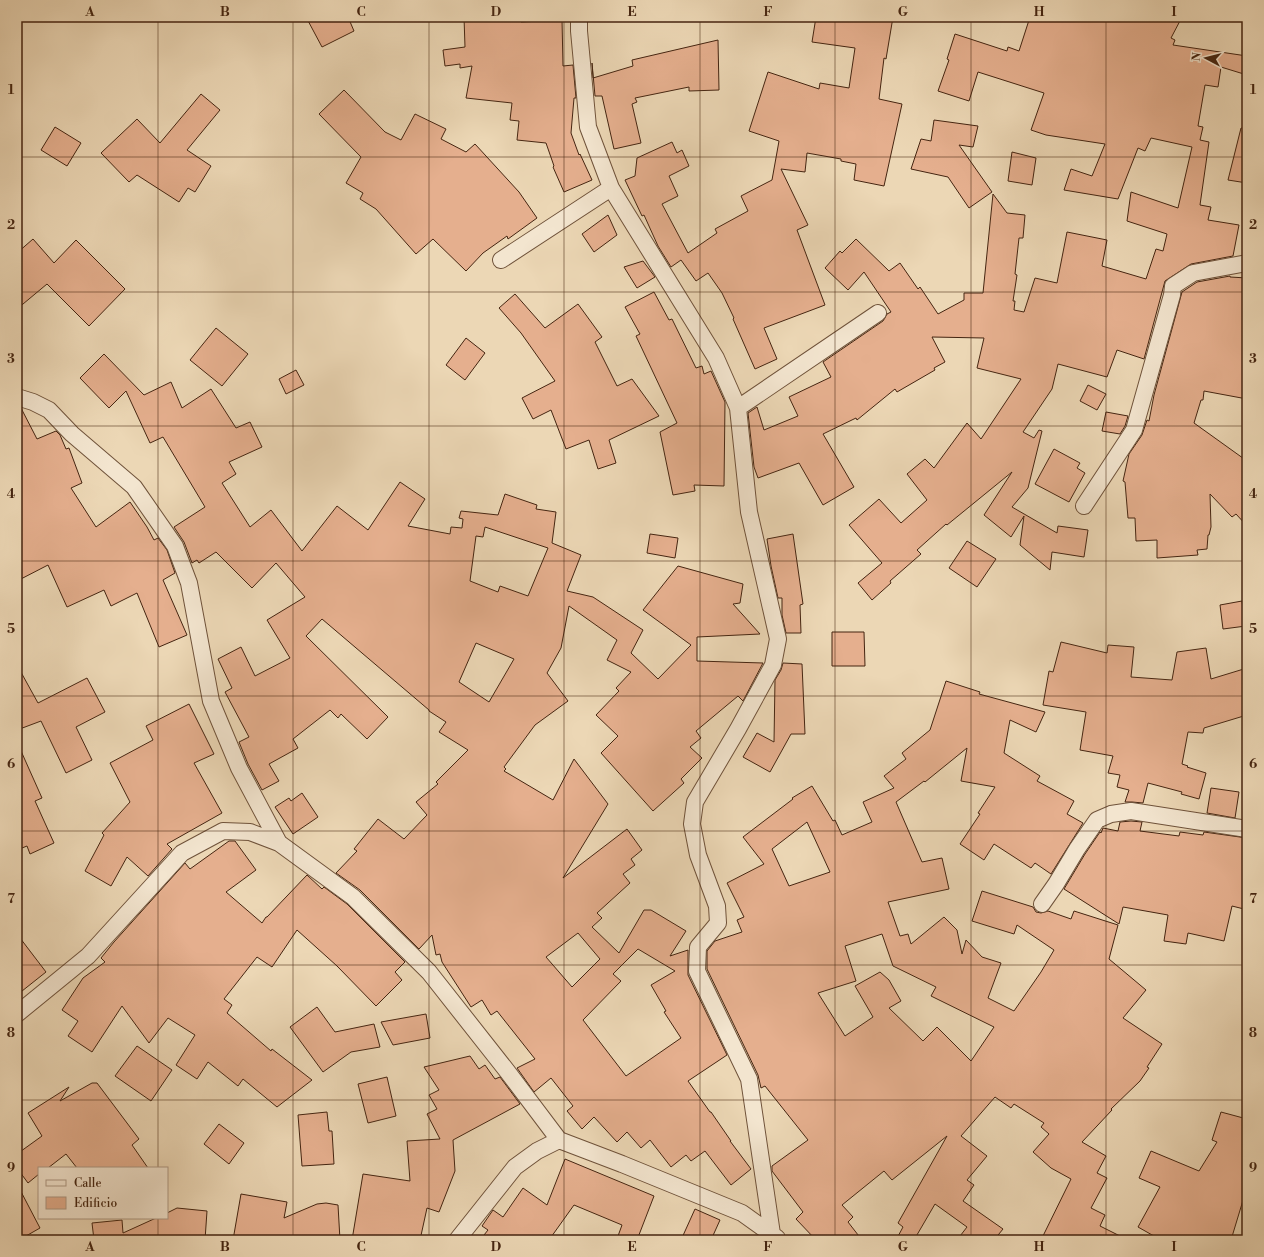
<svg xmlns="http://www.w3.org/2000/svg" width="1264" height="1257" font-family="'Libre Bodoni',serif">
<style>
.building{fill:#e5af8e;stroke:#452511;fill-rule:evenodd}
.lines{fill:none;stroke-linecap:round;stroke-linejoin:round}
.minor-casing{stroke:#6f523a;stroke-width:18}
.minor{stroke:#f3e5cf;stroke-width:16}
.grid{fill:none;stroke:#452511;stroke-width:1;stroke-opacity:0.55}
.neatline{fill:none;stroke:#452511;stroke-width:1.5}
.grid-label{font-size:13px;text-anchor:middle;font-weight:bold;fill:#452511}
</style>
<rect width="100%" height="100%" fill="#ecd7b5"/>
<filter id="stains"><feTurbulence type="fractalNoise" baseFrequency=".005" numOctaves="4"/><feColorMatrix values="0 0 0 0 .2 0 0 0 0 .09 0 0 0 0 .02 0 0 0 .5 -.17"/></filter>
<radialGradient id="worn" r=".72"><stop offset=".6" stop-color="#630" stop-opacity="0"/><stop offset="1" stop-color="#630" stop-opacity=".3"/></radialGradient>
<path class="building" d="M306,17H348L354,31L322,47Z
M464,17H520L521,22L562,20L563,66L573,65L576,98H574L571,133L579,155L580,154L592,180L564,192L553,167L554,166L546,143L517,140L519,121L510,120L512,103L466,98L472,66L460,68V64L445,66L443,50L465,47Z
M816,17H893L886,59L884,58L879,99L902,104L884,186L854,180L856,164L841,161V159L807,153L805,172L781,169L808,225L797,230L825,305L764,328L777,359L755,369L733,319L734,318L722,293L708,273L696,281L681,260L671,267L658,246L644,215L642,216L625,180L635,176L637,158L672,142L677,153L682,150L689,166L669,176L678,196L662,204L688,253L717,233L715,229L748,211L741,196L772,180L779,141L749,131L768,72L819,89L820,83L849,88L855,48L812,42Z
M1030,17H1182L1171,38L1175,40L1173,45L1247,56V75L1221,67L1218,87L1205,85L1198,126L1203,127L1200,140L1209,142L1200,205L1211,207L1208,220L1239,225L1233,256L1191,264L1165,281L1144,359L1117,350L1107,377L1058,364L1052,389L1023,432L1034,438L1039,430L1042,431L1028,488L1012,507L1057,533L1058,526L1088,530L1084,557L1052,552L1050,570L1020,545L1024,516L1011,537L984,515L1012,472L947,525L946,524L917,550L921,554L890,581L891,583L872,600L858,583L882,563L849,525L879,499L901,523L927,500L907,474L925,459L934,468L967,423L981,439L1021,379L977,368L984,338L932,337L945,362L934,368L935,370L897,392L895,389L857,420L856,418L823,434L854,487L823,505L799,463L758,478L754,467L748,413L757,407L764,430L798,416L789,397L831,377L823,362L883,321L887,314L891,312L864,272L848,290L825,268L840,251L842,253L856,239L889,271L900,263L918,289L920,287L938,314L964,300V293H983L993,194L1007,213L1025,215L1023,238H1019L1015,274L1017,275L1013,301H1015L1014,310L1024,312L1035,278L1057,283L1067,232L1107,240L1102,266L1146,279L1156,249L1163,251L1167,234L1127,221L1131,192L1178,208L1192,147L1151,138L1145,151L1138,148L1118,199L1064,190L1071,169L1092,176L1105,144L1046,135L1031,130L1044,93L978,72L969,101L938,91L949,60L947,59L955,34L1007,51L1008,47L1019,51Z
M718,40L719,90L689,91V87L635,98L637,102L632,104L641,143L614,149L602,96H595L592,63L593,78L633,66L632,60Z
M344,90L385,132L401,140L415,114L446,129L441,139L466,152L475,144L519,192L537,218L508,239L507,236L483,253L466,271L433,239L416,254L376,209L360,199L363,193L346,183L361,157L319,114Z
M201,94L220,110L187,150L211,166L195,192L188,188L179,202L137,175L129,182L101,153L137,119L160,143Z
M934,120L978,126L973,147L959,145L992,192L969,208L948,177L911,169L921,139L931,141Z
M55,127L81,143L67,166L41,150Z
M1241,128L1247,129V183L1228,180Z
M1012,152L1036,158L1032,185L1008,181Z
M608,215L617,235L594,252L582,234Z
M33,239L54,263L76,240L125,289L89,326L47,284L17,309V253Z
M643,261L655,277L637,288L624,267Z
M1230,276V277L1247,278V399L1204,391L1203,400H1201L1194,423L1247,461V526L1236,514L1232,517L1210,494L1211,527L1209,535H1208L1207,549L1197,550L1198,555L1157,558V540L1136,541L1135,518H1128L1125,482L1123,481L1129,454L1142,435L1147,420L1149,421L1154,395L1182,292L1197,282Z
M654,292L669,320L672,319L696,368L702,366L704,374L711,371L725,402L724,486L694,485L695,491L673,495L660,432L677,423L636,336L640,334L625,307Z
M515,294L545,328L578,304L602,337L595,342L617,386L632,379L659,416L609,440L616,463L598,469L589,440L566,449L551,410L533,419L522,398L555,381L521,333L499,308Z
M216,328L248,354L222,386L190,360Z
M466,338L485,353L465,380L446,365Z
M104,354L144,395L171,382L182,408L211,389L236,428L250,422L262,447L229,462L236,474L222,483L250,527L271,510L302,551L337,506L368,530L400,482L425,499L408,526L450,534L451,527L462,528L463,519L459,518L461,511L498,515L505,494L537,505L536,509L556,512L552,543L581,555L567,591L593,597L643,630L631,653L658,679L691,645L643,610L678,566L743,584L740,603L733,604L760,634L697,637V661L763,663L743,701L738,696L696,731L701,738L690,747L702,758L681,779L684,783L653,811L601,753L618,736L596,715L619,691L616,688L631,672L607,660L617,640L569,606L561,648L547,673L568,701L535,725L504,767L506,769L504,771L553,800L574,759L608,804L563,878L627,829L642,850L631,859L635,865L623,874L630,883L597,913L602,918L592,927L619,953L644,910H651L686,931L670,956L688,950V975L727,1055L688,1081L710,1112H711L731,1141H730L751,1169L731,1185L705,1151L691,1161L686,1155L671,1167L650,1140L641,1148L627,1132L617,1142L594,1117L582,1129L567,1111L573,1106L551,1078L534,1092L517,1068L535,1059L497,1011L491,1015L482,1000L471,1007L442,962L440,954L436,955L432,935L419,949L360,890L336,873L357,851L354,849L378,819L404,839L427,815L416,802L438,784L436,782L468,750L439,732L446,722L429,711V710L322,619L306,636L388,717L367,739L341,714L338,718L330,710L293,739L298,748L269,764L279,781L262,790L248,764L239,742L249,737L225,692L232,688L218,659L241,647L255,676L290,658L267,620L305,597L276,563L252,588L216,552L199,563L197,560L192,563L184,542L174,527L205,507L163,437L150,443L126,391L109,408L80,378ZM485,527L548,548L528,596L500,586L498,592L470,581L476,536L483,537ZM476,643L514,659L489,702L459,682ZM578,933L600,959L572,987L546,957ZM638,949L675,971L651,985L666,1011L664,1012L681,1038L626,1076L583,1020L621,981L613,974Z
M296,370L304,385L286,394L279,379Z
M1088,385L1106,394L1097,410L1080,401Z
M17,407L21,408L37,439L56,431L60,435L66,449L69,448L82,483L71,488L96,527L130,502L147,527L154,540L158,538L167,550L175,573L163,580L187,635L159,647L137,593L111,606L104,590L67,607L48,565L17,581Z
M1106,412L1128,416L1125,426L1120,434L1102,431Z
M1054,449L1080,463L1077,468L1085,473L1069,502L1035,484Z
M650,534L678,538L675,558L647,553Z
M793,534L803,604L800,605L801,633H786L782,615V598H778L771,566L767,539Z
M967,541L996,559L977,587L949,568Z
M1242,601L1246,626L1223,629L1220,605Z
M832,632H864L865,666H832Z
M1061,642L1107,653L1108,645L1134,647L1131,677L1172,680L1177,652L1206,648L1211,679L1247,668V715L1204,728L1203,733L1188,732L1182,764L1188,766L1187,767L1206,773L1199,799L1181,794L1182,792L1148,783L1143,803L1132,802H1125L1129,790L1117,787L1120,775L1108,773L1113,756L1080,750L1086,712L1043,705L1049,671L1053,672Z
M783,663L802,664L805,734H791L770,772L743,757L757,733L774,742L775,680L781,670Z
M17,665L38,703L87,678L105,712L76,727L92,760L66,773L41,721L17,730Z
M946,681L980,692L979,694L1045,712L1036,732L1010,720L1004,753L1040,776L1037,781L1074,801L1067,814L1083,823L1051,874L1035,863L1031,868L994,844L984,860L960,844L980,814L978,813L995,787L961,781L967,748L925,782L924,781L896,802L922,862L942,858L949,889L888,902L900,936L908,934L911,944L944,917L957,930L962,954L966,940L982,957L1001,963L988,998L1014,1011L1041,972L1054,950L1017,925L1014,934L972,921L982,891L1033,907L1036,912L1041,913L1048,911L1071,919L1074,911L1118,925L1109,959L1146,990L1123,1018L1162,1044L1147,1067L1149,1068L1140,1081L1111,1109L1112,1110L1082,1142L1106,1156L1097,1173L1107,1178L1091,1208L1105,1215L1100,1226L1128,1240H1041L1071,1179L1051,1168L1033,1152L1049,1134L1041,1127L1044,1123L1014,1104L1011,1108L995,1097L961,1136L987,1156L967,1180L974,1185L963,1201L1003,1229L994,1240H957L967,1227L935,1204L914,1240H896L903,1227L898,1223L947,1136L892,1180L884,1171L842,1205L853,1217L848,1222L862,1240H816L796,1219L803,1212L772,1171V1166L808,1140L765,1086L761,1088L758,1075L707,969V951L715,941L742,932L737,920L744,917L727,883L764,864L743,837L793,799L792,798L812,786L833,821L835,820L842,835L872,822L863,802L894,788L884,776L906,759L902,753L930,730ZM807,822L830,872L789,886L772,849ZM882,934L893,966L936,987L931,996L994,1027L971,1061L937,1027L923,1041L889,1008L901,1001L889,980L880,972L855,986L873,1017L845,1036L818,993L856,981L845,946Z
M189,704L214,754L194,763L222,813L167,844L172,849L148,876L127,857L111,886L85,871L104,835L102,833L130,802L110,763L153,740L146,726Z
M17,742L42,798L35,801L54,843L30,854L27,846L17,850Z
M1211,788L1239,792L1235,818L1207,813Z
M302,793L318,817L293,834L275,807L289,798L291,801Z
M1131,821L1142,822L1140,831L1179,836L1180,832L1203,835L1204,832L1247,838V898L1244,909L1232,906L1224,941L1188,933L1186,944L1164,941L1168,915L1123,907L1119,924L1064,889L1085,854L1100,832L1101,833L1103,828L1118,831L1120,822Z
M229,841H235L256,870L226,892L262,923L266,917H267L307,875L322,889L324,887L347,904L405,962L395,972L402,980L376,1006L337,966L297,930L272,967L257,957L224,999L232,1005L227,1013L271,1051L272,1049L312,1080L277,1107L243,1079L238,1086L208,1062L197,1079L176,1065L195,1035L168,1018L149,1043L122,1006L92,1052L68,1036L78,1021L62,1010L83,978L105,962L101,958L114,942L185,863L190,869Z
M17,934L46,972L17,995Z
M317,1007L335,1032L374,1024L380,1047L351,1052L323,1072L290,1027Z
M426,1014L430,1038L393,1045L381,1022Z
M137,1046L172,1070L151,1101L115,1076Z
M470,1056L479,1069L485,1065L495,1079L500,1077L520,1104L453,1140L455,1171L439,1212L427,1208L420,1240H352L363,1174L410,1181L407,1141L440,1139L427,1114L437,1109L429,1095L439,1090L424,1067Z
M387,1077L396,1116L368,1123L358,1084Z
M92,1083H97L139,1139L132,1145L148,1168H77L66,1154L48,1168H39V1174L28,1183L17,1168V1154L42,1136L28,1113L69,1087L60,1101Z
M327,1112L329,1131H332L334,1164L302,1166L298,1115Z
M1221,1112L1247,1119V1199L1244,1197L1231,1240H1219L1205,1236L1203,1240H1161L1138,1227L1160,1187L1139,1178L1151,1151L1199,1171L1217,1142L1212,1140Z
M219,1124L244,1143L229,1164L204,1144Z
M565,1159L654,1196L637,1240H630L618,1236L622,1225L574,1205L549,1240H480L488,1230L482,1226L493,1210L503,1217L523,1188L547,1205Z
M17,1184L40,1228L19,1240H17Z
M241,1194L287,1202L284,1218L317,1204L326,1203L338,1205L340,1240H233Z
M177,1208L207,1211L205,1240H94L92,1223L122,1220L123,1233L156,1218H167V1213Z
M695,1209L720,1220L711,1240H681Z"/>
<g class="lines">
<g class="minor-casing">
<path id="minor" d="M579,17V31L588,127L611,188L716,358L738,408L749,512L778,639L773,665L738,729L695,802L692,824L698,855L717,906L718,923L698,947L697,971L749,1079L772,1234
M501,260L611,188
M17,397L33,402L49,410L72,434L134,487L175,546L189,583L211,701L239,768L279,843
M738,408L878,313
M1084,506L1134,430L1172,295L1173,286L1193,273L1247,263
M1042,904L1056,884L1077,849L1097,820L1111,814L1131,811L1247,829
M17,1014L88,956L182,853L223,831L250,832L279,843L353,897L429,972L507,1071L559,1140
M457,1240L515,1167L537,1151L559,1140L622,1164L742,1213L777,1238"/>
</g>
<use href="#minor" class="minor"/>
</g>
<path class="grid" d="M158,17V1168M293,17V1240M429,17V1240M564,17V1240M700,17V1240M835,17V1240M971,17V1240M1106,17V1240M17,157H1247M17,292H1247M17,426H1247M17,561H1247M17,696H1247M17,831H1247M17,965H1247M17,1100H1247M158,1218V1240"/>
<rect width="1264" height="1257" fill="none" stroke="#ecd7b5" stroke-width="44"/>
<rect x="38" y="1167" width="130" height="52" fill="#f3e5cf" stroke="#ad9883"/>
<rect x="46" y="1180" width="20" height="6" fill="#f3e5cf" stroke="#ad9883"/>
<text x="74" y="1187" font-size="12" fill="#452511">Calle</text>
<rect x="46" y="1197" width="20" height="12" fill="#e5af8e" stroke="#ad9883"/>
<text x="74" y="1207" font-size="12" fill="#452511">Edificio</text>
<g transform="translate(1206 58) rotate(277)" stroke="#f3e5cf" stroke-width="3" paint-order="stroke">
<path d="M0-3L7 15L0 10L-7 15Z" fill="#452511"/>
<text y="-6" font-size="11" font-weight="bold" text-anchor="middle" fill="#452511">N</text>
</g>
<rect x="22" y="22" width="1220" height="1213" class="neatline"/>
<g class="grid-label">
<text x="90" y="16">A</text>
<text x="225" y="16">B</text>
<text x="361" y="16">C</text>
<text x="496" y="16">D</text>
<text x="632" y="16">E</text>
<text x="768" y="16">F</text>
<text x="903" y="16">G</text>
<text x="1039" y="16">H</text>
<text x="1174" y="16">I</text>
<text x="11" y="94">1</text>
<text x="1253" y="94">1</text>
<text x="11" y="229">2</text>
<text x="1253" y="229">2</text>
<text x="11" y="363">3</text>
<text x="1253" y="363">3</text>
<text x="11" y="498">4</text>
<text x="1253" y="498">4</text>
<text x="11" y="633">5</text>
<text x="1253" y="633">5</text>
<text x="11" y="768">6</text>
<text x="1253" y="768">6</text>
<text x="11" y="903">7</text>
<text x="1253" y="903">7</text>
<text x="11" y="1037">8</text>
<text x="1253" y="1037">8</text>
<text x="11" y="1172">9</text>
<text x="1253" y="1172">9</text>
<text x="90" y="1251">A</text>
<text x="225" y="1251">B</text>
<text x="361" y="1251">C</text>
<text x="496" y="1251">D</text>
<text x="632" y="1251">E</text>
<text x="768" y="1251">F</text>
<text x="903" y="1251">G</text>
<text x="1039" y="1251">H</text>
<text x="1174" y="1251">I</text>
</g>
<rect width="100%" height="100%" filter="url(#stains)"/>
<rect width="100%" height="100%" fill="url(#worn)"/>
</svg>
